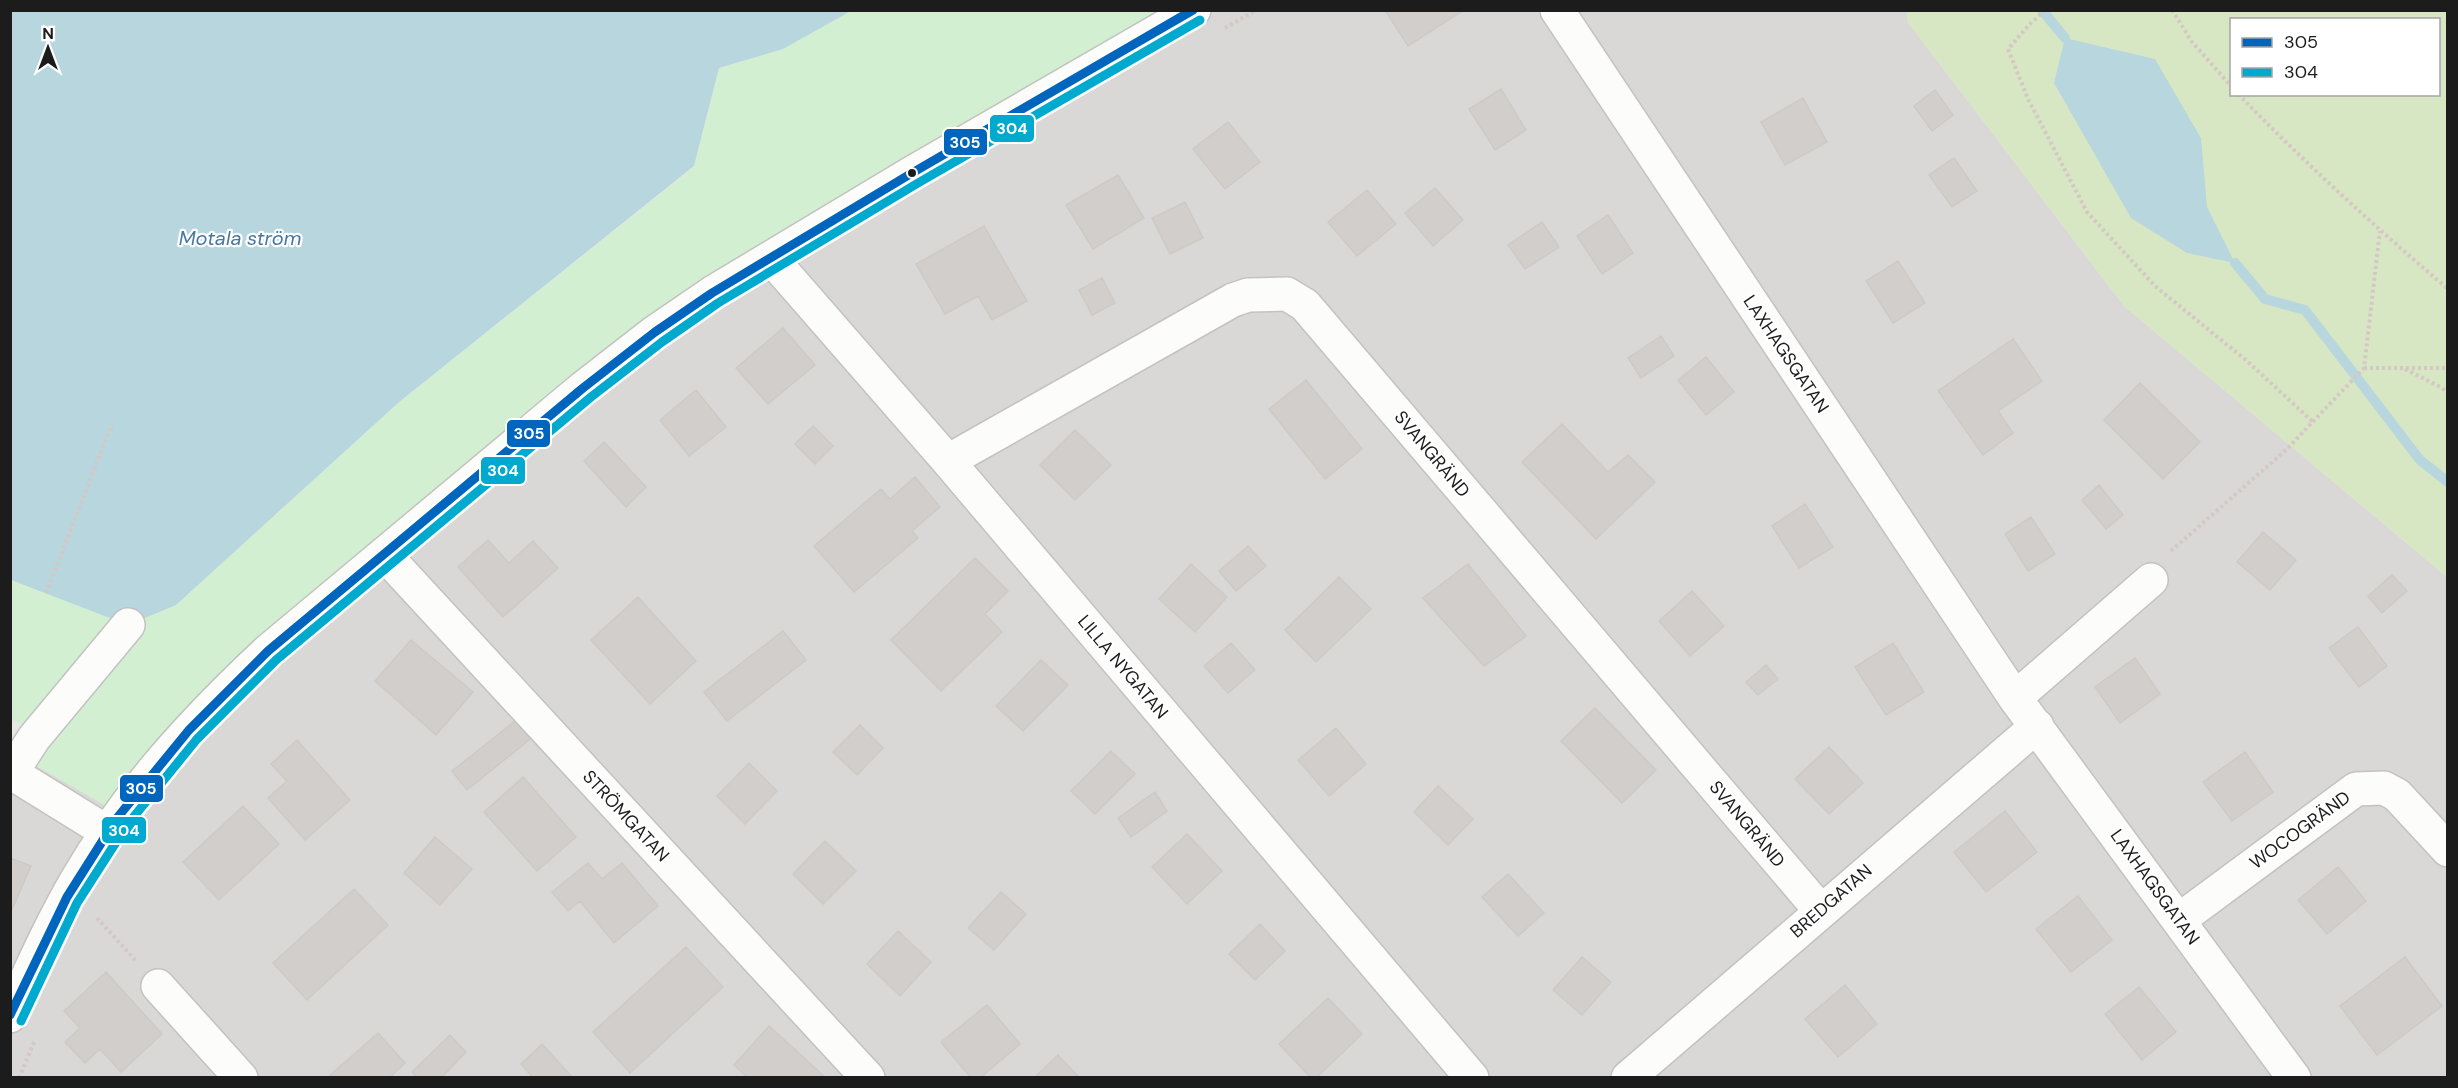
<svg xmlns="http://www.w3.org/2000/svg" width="2458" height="1088" font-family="'DM Sans',sans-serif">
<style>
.residential{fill:#d9d8d6}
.grass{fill:#d8e7c3;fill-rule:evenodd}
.park{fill:#d2f0d1}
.water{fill:#b8d6dd}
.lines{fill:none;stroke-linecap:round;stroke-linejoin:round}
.stream{stroke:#b8d6dd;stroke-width:10}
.building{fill:#d1cecc;stroke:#cdcac6;stroke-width:1.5}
.minor-casing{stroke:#c3c2c1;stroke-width:36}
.path{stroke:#d5c7c4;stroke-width:4;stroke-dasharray:3 3;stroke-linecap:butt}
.minor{stroke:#fcfcfb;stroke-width:33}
.bus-1-casing{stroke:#fff;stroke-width:14}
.bus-2-casing{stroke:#fff;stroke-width:14}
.bus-1{stroke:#0065bd;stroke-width:9}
.bus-2{stroke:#00a9ce;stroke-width:9}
.bus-dot{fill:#1c1c1c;stroke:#fff;stroke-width:2}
.labels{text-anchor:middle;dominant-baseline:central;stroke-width:4.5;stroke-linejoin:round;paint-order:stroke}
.street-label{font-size:18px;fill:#1c1c1c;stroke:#fff}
.water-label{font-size:20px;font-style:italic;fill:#4878a1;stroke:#fff}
.line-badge{stroke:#fff;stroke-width:2}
.badge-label{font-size:16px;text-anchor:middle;font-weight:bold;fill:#fff}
</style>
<rect width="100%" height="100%" fill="#eae8e5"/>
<path class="residential" d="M1175,11H1907V21L2124,306L2447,577V1077H11L10,752L581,375Z"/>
<path class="grass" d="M1907,10L2447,11V577L2124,306L1907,21ZM2232,20H2438V94H2232Z"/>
<path class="park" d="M851,11H1175L782,241L106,806L15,754L29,729L11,719L10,580L46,593L176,605L398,403L694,167L719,68L783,49Z"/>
<path class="water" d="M10,11H851L783,49L719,68L694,166L398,403L176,605L128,625L11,580Z
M2065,38L2155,59L2201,138L2207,207L2235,263L2187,253L2131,218L2054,83Z"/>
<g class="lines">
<path class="stream" d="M2042,10L2065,38
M2235,263L2265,299L2305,310L2420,460L2448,482"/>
</g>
<path class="building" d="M1385,10H1464L1408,46Z
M1501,89L1526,130L1495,150L1469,109Z
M1935,90L1953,115L1932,131L1914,106Z
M1803,98L1827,142L1785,165L1761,122Z
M1228,122L1260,162L1225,189L1193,149Z
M1954,158L1977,191L1952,207L1929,175Z
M1118,175L1144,218L1093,249L1066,205Z
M1435,188L1463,220L1433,246L1405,213Z
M1367,190L1396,224L1357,256L1328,222Z
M1185,202L1203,238L1170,254L1152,218Z
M1608,215L1633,253L1602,274L1577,236Z
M1542,222L1559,247L1525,269L1508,245Z
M984,226L1027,301L992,320L978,296L945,314L916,264Z
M1898,261L1925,303L1893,323L1866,281Z
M1102,278L1115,303L1092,315L1079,290Z
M783,328L815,365L768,404L736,368Z
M1661,336L1674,356L1641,378L1628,358Z
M2013,339L2042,381L1998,411L2013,433L1983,455L1938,391Z
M1706,357L1734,392L1706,415L1678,380Z
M1306,380L1362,449L1325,479L1269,409Z
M2140,383L2200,442L2163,479L2104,420Z
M696,390L726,427L689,456L660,420Z
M1562,424L1608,472L1628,455L1655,482L1596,539L1522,462Z
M813,426L833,446L815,464L795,444Z
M1075,430L1111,465L1075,500L1040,465Z
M604,442L646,487L626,507L584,461Z
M915,477L940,507L912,531L918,538L854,592L814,546L881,489L890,499Z
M2099,485L2123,515L2106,529L2082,500Z
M1805,504L1833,547L1799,568L1772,526Z
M2031,517L2055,554L2028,571L2005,534Z
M2263,532L2296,560L2270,590L2237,562Z
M488,540L509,563L533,541L558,568L503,617L458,567Z
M1248,546L1266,566L1236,591L1219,571Z
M975,558L1008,591L985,614L1002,632L941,691L891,640Z
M1191,564L1227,597L1195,632L1159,599Z
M1468,564L1526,636L1484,666L1423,598Z
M2392,575L2407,591L2382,613L2368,596Z
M1339,577L1371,609L1316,662L1285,630Z
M1692,591L1724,626L1690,656L1659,621Z
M638,597L696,661L650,704L591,640Z
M2358,627L2387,666L2359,687L2329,648Z
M783,631L806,660L727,721L704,692Z
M411,640L473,692L436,735L375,681Z
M1231,643L1255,670L1228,693L1204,666Z
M1893,643L1924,692L1886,715L1855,667Z
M2135,658L2160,694L2120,723L2095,687Z
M1041,660L1068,685L1023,731L996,706Z
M1766,665L1778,679L1758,695L1746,682Z
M1595,708L1656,770L1622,803L1561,741Z
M519,718L534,736L467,790L452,771Z
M860,725L883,748L857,775L833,752Z
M1336,728L1366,764L1329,796L1298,760Z
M297,740L350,800L305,840L268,798L287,781L271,764Z
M1829,747L1863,783L1829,814L1795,779Z
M1111,751L1135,774L1095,814L1071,791Z
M2245,752L2273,792L2232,821L2203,782Z
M749,763L777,791L745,824L717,796Z
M523,777L576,837L537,871L484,812Z
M1438,786L1473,819L1448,845L1414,812Z
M1155,792L1167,811L1131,837L1118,818Z
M243,806L279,844L219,900L183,862Z
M2005,811L2037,852L1986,892L1954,852Z
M1187,834L1222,871L1187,904L1152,867Z
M435,837L472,869L440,905L404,873Z
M825,841L856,871L823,904L793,874Z
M10,858L31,866L10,914Z
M588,863L602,879L622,863L658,906L614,943L580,901L568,911L552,892Z
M2338,867L2366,901L2327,934L2298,900Z
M1508,874L1544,913L1518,936L1482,897Z
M354,889L388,925L307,1000L273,963Z
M1001,892L1026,914L994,950L968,928Z
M2078,896L2112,940L2071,972L2036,929Z
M1260,924L1285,951L1255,980L1229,954Z
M898,931L931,962L900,996L867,964Z
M686,947L723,987L630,1073L593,1032Z
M1582,957L1611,982L1582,1015L1553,990Z
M2405,957L2442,1006L2377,1055L2340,1006Z
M106,972L162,1034L121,1072L100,1049L85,1063L65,1042L80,1028L64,1011Z
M1845,985L1877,1024L1838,1057L1805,1019Z
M2139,987L2176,1032L2142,1060L2105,1014Z
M1328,998L1362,1034L1316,1078H1311L1279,1044Z
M987,1005L1020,1044L980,1078H971L941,1042Z
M769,1026L826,1078H748L734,1065Z
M378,1033L405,1063L389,1078H327Z
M450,1035L466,1052L441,1078H417L412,1072Z
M542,1044L573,1078H533L521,1064Z
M1058,1055L1079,1077L1034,1078Z"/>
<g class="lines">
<g class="minor-casing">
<path id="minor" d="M1557,10L2015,698L2294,1078
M771,258L948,461L1472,1078
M948,461L1233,300L1248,295L1287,294L1305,305L1820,910
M385,555L868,1078
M2015,698L2151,580
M10,772L107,832
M12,772L34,738L128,625
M2179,920L2356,789L2384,788L2397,795L2448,850
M158,986L241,1078
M10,1016C30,970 51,924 76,881C127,793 195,719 268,651L583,388L655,332L712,293L912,173L1194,10
M1628,1078L2037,726"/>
</g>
<path class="path" d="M2045,10L2028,26L2008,49L2028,99L2087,212L2155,286L2247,361L2313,422
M2172,10L2192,42L2232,87
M1225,28L1256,10
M2238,94C2305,163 2375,227 2448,289
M2364,368H2448
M2405,369L2442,388L2448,393
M2171,551L2286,450L2364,368L2380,231
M46,593L112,424
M97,918L136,961
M19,1078L34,1042"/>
<use href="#minor" class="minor"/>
<g class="bus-1-casing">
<path id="bus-1" d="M10,1015L67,897L117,818L189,730L268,651L583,388L655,332L712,293L912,173L1193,10"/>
</g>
<g class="bus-2-casing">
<path id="bus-2" d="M21,1021L77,903L127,825L197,739L276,660L591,397L662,342L718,303L918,183L1200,20"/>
</g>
<use href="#bus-1" class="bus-1"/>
<use href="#bus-2" class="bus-2"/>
</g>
<circle class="bus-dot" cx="912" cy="173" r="5"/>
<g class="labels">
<g class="street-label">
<text transform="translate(1786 354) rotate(56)">LAXHAGSGATAN</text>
<text transform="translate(1432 454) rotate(50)">SVANGRÄND</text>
<text transform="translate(1123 667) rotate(50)">LILLA NYGATAN</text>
<text transform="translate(626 816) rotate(47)">STRÖMGATAN</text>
<text transform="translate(1747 824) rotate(50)">SVANGRÄND</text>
<text transform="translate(2300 830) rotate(-36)">WOCOGRÄND</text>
<text transform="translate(2155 887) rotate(54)">LAXHAGSGATAN</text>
<text transform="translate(1831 901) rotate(-41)">BREDGATAN</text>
</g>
<g class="water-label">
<text x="240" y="238">Motala ström</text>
</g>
</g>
<g class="line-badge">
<rect x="989" y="114" width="46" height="29" rx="6" fill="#00a9ce"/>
<rect x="943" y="128" width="45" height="28" rx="6" fill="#0065bd"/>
<rect x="506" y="419" width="45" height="29" rx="6" fill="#0065bd"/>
<rect x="480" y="456" width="46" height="29" rx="6" fill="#00a9ce"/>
<rect x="119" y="774" width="45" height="29" rx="6" fill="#0065bd"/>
<rect x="101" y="816" width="46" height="28" rx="6" fill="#00a9ce"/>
</g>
<g class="badge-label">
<text x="1012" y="134">304</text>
<text x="965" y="148">305</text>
<text x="529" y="439">305</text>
<text x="503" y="476">304</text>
<text x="141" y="794">305</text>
<text x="124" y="836">304</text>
</g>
<rect width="2458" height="1088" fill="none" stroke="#1c1c1c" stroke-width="24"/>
<rect x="2230" y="18" width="210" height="78" fill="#ffffff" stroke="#a4a4a4" stroke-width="1.5"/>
<rect x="2242" y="38" width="30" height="9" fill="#0065bd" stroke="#a4a4a4" stroke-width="1.5"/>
<text x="2284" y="48" font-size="18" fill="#1c1c1c">305</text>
<rect x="2242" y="68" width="30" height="9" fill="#00a9ce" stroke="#a4a4a4" stroke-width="1.5"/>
<text x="2284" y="78" font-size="18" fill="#1c1c1c">304</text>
<g transform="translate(48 48)" stroke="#ffffff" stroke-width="4.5" paint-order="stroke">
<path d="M0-4.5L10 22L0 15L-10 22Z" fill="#1c1c1c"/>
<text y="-9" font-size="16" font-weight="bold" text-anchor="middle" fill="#1c1c1c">N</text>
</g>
</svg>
